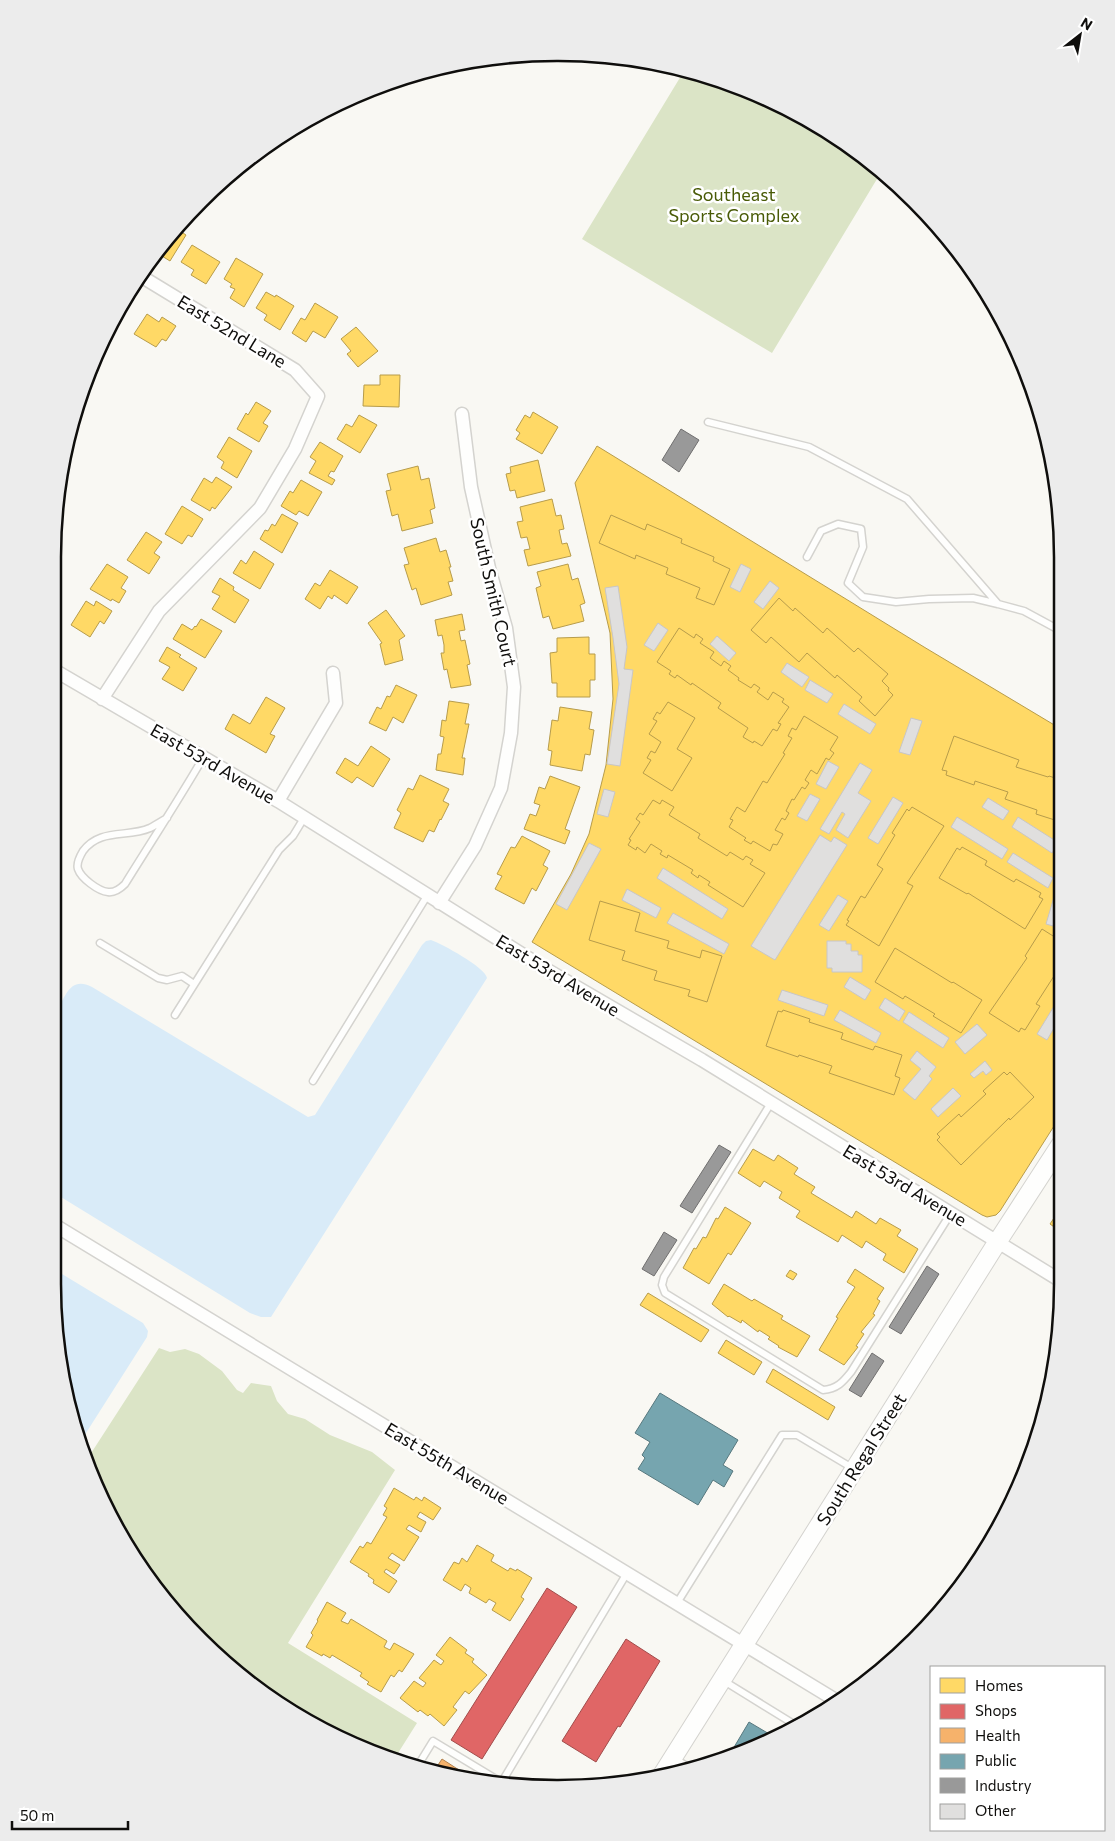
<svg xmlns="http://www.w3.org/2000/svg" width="1115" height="1841" font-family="Commissioner,sans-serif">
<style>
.green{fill:#dbe4c6}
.water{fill:#d9ebf8}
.homes{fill:#ffd966;stroke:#b79c4b}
.shops{fill:#e06666;stroke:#a14c4b}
.health{fill:#f6b26b;stroke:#b1814e}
.public{fill:#76a5af;stroke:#57787e}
.industry{fill:#999;stroke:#706f6f}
.building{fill:#e0dfde;stroke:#c8c6c6}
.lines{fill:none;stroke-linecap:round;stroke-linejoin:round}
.lane-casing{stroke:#d4d3cf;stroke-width:9}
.street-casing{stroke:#d4d3cf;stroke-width:15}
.secondary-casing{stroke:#d4d3cf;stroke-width:20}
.lane{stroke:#fefefd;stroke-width:6}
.street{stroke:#fefefd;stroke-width:12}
.secondary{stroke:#fefefd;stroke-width:18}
.labels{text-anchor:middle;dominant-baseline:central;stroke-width:5;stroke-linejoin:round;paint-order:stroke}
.park-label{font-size:18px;fill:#495b07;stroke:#fff}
.street-label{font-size:18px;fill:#0f0e0c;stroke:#fff}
.rim{fill:none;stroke:#0f0e0c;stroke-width:2.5}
</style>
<rect width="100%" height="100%" fill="#f9f8f3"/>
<path class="green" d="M684,71L751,91L838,138L880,174L772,353L582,239Z
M159,1348L170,1352L185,1349L199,1354L222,1371L237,1390L243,1393L251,1383L271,1386L277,1401L288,1414L305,1419L330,1435L372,1452L395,1470L288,1643L417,1723L393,1761L334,1736L250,1684L157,1591L134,1555L137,1550C112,1534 97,1488 86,1461Z"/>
<path class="water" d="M431,940C442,944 485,967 487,978L271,1317H261L250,1313L56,1194V1012C66,996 70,976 92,987L308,1117L315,1115L422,945L426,941Z
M57,1271L143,1323L148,1331L147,1337L79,1444L57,1350Z"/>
<path class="homes" d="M177,229L186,235L170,261L157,253Z
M192,245L220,262L206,284L191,275L194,270L181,262Z
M236,258L263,274L244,307L230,298L235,289L230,287L232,284L224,279Z
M266,292L275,297L276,295L294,306L280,330L264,320L267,315L256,308Z
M315,303L338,317L325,338L313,331L306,342L292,333L301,318L305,320Z
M147,314L159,322L162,317L176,326L166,341L162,339L156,347L134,334Z
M356,327L378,351L358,367L347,354L351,351L341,339Z
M380,375H400L399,407L363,406L364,385H380Z
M256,402L271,411L263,423L268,426L259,442L237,429L246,413L248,415Z
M533,412L558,427L542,454L516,439L520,433L516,430L525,415L530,418Z
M359,415L377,425L360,453L337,439L346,424L352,427Z
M229,437L252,451L237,478L221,468L224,462L217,457Z
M320,442L343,456L334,472L331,471L328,476L335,480L332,485L309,473L316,461L310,457Z
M597,446L924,647L1061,729V1115L1000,1211L996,1215L987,1217L982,1215L532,942L571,874L589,834L606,765L613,699L610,633L575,483Z
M538,460L545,491L517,498L515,490L510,491L506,474L511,473L510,467Z
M418,466L421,480L429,478L435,508L430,510L433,523L402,531L398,514L392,516L386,491L391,490L387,474Z
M216,477L232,487L215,509L212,507L210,511L191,500L204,478L212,483Z
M301,480L322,492L308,516L299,511L296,515L281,506L290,491L293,493Z
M552,499L556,516L561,515L564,529L559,530L562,544L567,543L571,556L528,566L524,550L530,549L527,537L521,538L517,522L523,521L520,507Z
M182,506L203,519L192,537L188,535L182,544L165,534Z
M282,514L298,523L282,553L260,539L265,530L268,531L272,524L275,526Z
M611,515L645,530L647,524L682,539L681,543L714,557L713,561L730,569L714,605L696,598L700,588L666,574L668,568L636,555L635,559L599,543Z
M146,532L162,542L154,553L160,557L149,574L127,560Z
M436,538L440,552L446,550L451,567H449L453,581L448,582L452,595L421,605L416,588L412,590L404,565L409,564L404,548Z
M254,551L274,564L260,589L233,573L241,560L246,564Z
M107,564L128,577L121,588L126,591L119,603L112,599L111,601L90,589Z
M568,564L572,580L578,578L585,603L580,605L584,621L553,629L549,616L543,618L536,588L541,586L537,572Z
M330,570L358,587L347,604L334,595L332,599L328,596L320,609L305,599L315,583L320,586Z
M220,578L234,587L233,590L249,600L235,623L212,609L220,596L212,592Z
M779,598L793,611L795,608L823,633L827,628L854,652L858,648L888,674L882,681L889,688L888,690L893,695L875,716L859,701L862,697L837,675L835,678L807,653L799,662L771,637L766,643L751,630Z
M86,601L94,606L96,601L112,611L104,624L100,621L90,637L71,625Z
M386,610L405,636L399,640L403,660L385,665L380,644L382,643L368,623Z
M462,614L465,630L459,631L461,641L465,640L470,664L467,665L471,685L451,688L447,669L444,670L441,653H444V645L442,635L438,636L435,620Z
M201,619L222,631L205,658L173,639L182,624L192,630L195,626L196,627Z
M679,628L694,638L696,634L703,639L700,643L714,652L710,658L721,666L724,661L731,666L728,670L739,678L738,680L751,688L754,684L760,688L757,692L768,700L773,692L784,699L782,702L789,707L778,723L781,724L777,731L773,729L762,746L754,741L753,743L743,737L748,728L718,708L721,703L692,683L691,685L677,675L675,678L669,674L671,671L657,662Z
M589,637V654H595V680H590V697H557V683H552L550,653L557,652V638Z
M167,647L181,655L179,657L197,668L183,691L162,679L170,667L159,661Z
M396,685L417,695L403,723L393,717L386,731L369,723L377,707L381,709L387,696L390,697Z
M266,697L285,708L270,734L275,736L266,753L225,729L233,714L250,724Z
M449,701L469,704L465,724H469L462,758H465L463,775L436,770L438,754H441L444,737L440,736L442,720L446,721Z
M668,702L695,718L677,749L692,758L672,791L643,773L651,760L647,758L651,751L655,753L661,742L649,734L657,721L653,719L657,712L660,714Z
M560,707L592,712L589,729L594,730L590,755L585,754L582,771L550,765L552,751L548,750L552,720L558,721Z
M804,716L838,737L830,750L834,753L829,760L826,758L817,774L811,770L805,780L809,783L805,789L802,787L794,800L792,799L786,811L789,813L785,820L782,818L775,830L783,834L777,845L773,844L770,851L753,841L751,844L744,840L746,838L729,827L733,820L730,819L737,807L745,812L763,781L767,783L785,754L783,753L792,738L788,736L792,728L796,730Z
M954,736L1019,760L1016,767L1048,777L1049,776L1061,780V822L1036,814L1037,810L1005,799L1008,792L975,781L974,785L946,775L947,771L942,770Z
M371,746L390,759L373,787L357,777L352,783L336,773L345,758L358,766Z
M55,769L61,772L55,786Z
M420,775L449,789L443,801L449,804L441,820L440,819L434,832L429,830L423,842L394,828L401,813L397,810L408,788L413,790Z
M550,776L580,787L565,829L570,831L565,844L524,829L530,814L536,816L540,805L534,803L539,787L545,789Z
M653,800L660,804L662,800L674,807L669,815L700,834L698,838L727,856L730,852L743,860L746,856L753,860L750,864L765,873L743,907L708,885L710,882L699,875L698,878L691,873L693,870L668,855L667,858L660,854L662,851L651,844L645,853L637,847L636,850L628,845L631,840L629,839L640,822L636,819L640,813L643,815Z
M912,807L944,826L907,883L913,886L879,946L846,925L849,921L847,920L861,896L865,898L883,869L877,865L895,835L892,833L907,809L909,811Z
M522,836L550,851L543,865L548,868L536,891L532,888L524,904L495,889L502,876L497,874L511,847L515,848Z
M962,847L987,861L985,865L1014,882L1016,879L1041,893L1039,897L1043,899L1025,929L968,893L967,894L939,878L957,848L960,850Z
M600,901L640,913L635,931L669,941L667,948L700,958L702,950L722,956L707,1002L688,996L690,990L654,980L657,971L622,960L625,951L589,940Z
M1042,929L1061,941V972L1058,978L1054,976L1036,1004L1040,1006L1025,1030L1021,1028L1019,1032L989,1013L1027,958L1025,956Z
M895,948L952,983L953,982L982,1000L961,1033L933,1016L935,1014L905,996L903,999L875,982Z
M783,1010L810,1019L809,1022L843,1033L841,1039L873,1050L875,1046L902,1055L895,1076L900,1078L894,1095L829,1073L832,1066L799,1055L798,1057L766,1046L778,1011L782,1012Z
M1004,1072L1007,1075L1010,1072L1034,1097L1010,1120L1009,1118L961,1165L937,1140L940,1137L937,1134L959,1114L961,1117L986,1094L983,1091Z
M753,1149L774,1161L778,1155L798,1168L794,1174L815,1187L811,1193L852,1218L856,1211L876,1224L880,1218L901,1230L897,1236L918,1249L904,1273L883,1260L886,1254L866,1241L862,1248L842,1235L838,1242L796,1217L800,1211L779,1198L782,1192L764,1181L760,1187L738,1173Z
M725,1207L751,1223L731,1255L728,1253L709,1284L683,1268L694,1248L696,1249L703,1237L706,1238L716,1218L718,1219Z
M1058,1212L1061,1213V1232L1050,1224Z
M855,1269L884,1288L877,1299L880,1301L873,1314L875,1315L861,1332L864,1334L856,1346L858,1347L844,1365L819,1350L838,1318L836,1317L855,1287L847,1282Z
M790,1270L797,1274L793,1280L786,1276Z
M724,1284L752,1301L754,1299L783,1316L781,1319L810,1336L797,1357L778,1347L779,1346L768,1339L770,1337L759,1330L758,1332L742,1320L741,1323L729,1316L728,1317L712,1304Z
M648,1293L709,1330L701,1342L640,1305Z
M726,1340L762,1362L754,1375L718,1353Z
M773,1369L835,1407L828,1420L766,1382Z
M394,1488L414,1500L416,1497L422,1501L424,1497L441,1508L433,1520L420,1512L417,1517L426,1522L421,1532L409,1525L406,1529L419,1537L404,1561L392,1553L388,1558L400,1565L394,1574L386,1569L384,1572L397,1581L389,1593L373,1583L374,1580L368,1576L369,1574L350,1562L360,1546L363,1548L367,1542L371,1544L387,1517L383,1515L387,1508L384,1506Z
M477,1545L494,1555L491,1561L508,1571L510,1568L516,1571L517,1569L532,1578L521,1597L524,1599L510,1621L492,1610L496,1603L489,1599L486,1603L469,1593L471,1588L465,1584L461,1591L443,1580L454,1562L459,1564L462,1558L467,1562Z
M327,1602L346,1613L341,1621L348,1624L351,1619L387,1641L384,1647L390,1650L394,1643L414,1654L402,1672L399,1670L394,1677L391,1675L381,1692L367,1684L369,1682L360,1676L362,1673L332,1655L330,1658L323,1654L322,1656L306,1647L313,1635L311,1633L318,1621L317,1620Z
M450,1637L467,1650L465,1653L474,1659L472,1662L487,1675L469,1694L465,1691L453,1707L457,1710L444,1726L430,1714L428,1716L420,1710L418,1712L400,1698L414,1681L423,1687L426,1683L419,1678L434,1660L441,1665L444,1661L436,1655Z"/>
<path class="shops" d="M547,1588L577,1607L482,1759L451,1740Z
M626,1639L660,1661L620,1727L618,1726L596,1762L562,1741Z"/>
<path class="health" d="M442,1759L476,1781L434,1771Z"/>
<path class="public" d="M660,1393L738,1440L723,1465L733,1471L724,1487L713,1480L698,1505L638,1469L645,1458L642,1455L650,1442L635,1433Z
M749,1722L776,1738L727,1759Z"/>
<path class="industry" d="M681,429L699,440L679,472L662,460Z
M719,1145L731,1152L692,1213L680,1206Z
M664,1232L677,1240L654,1276L642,1269Z
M927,1266L939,1274L901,1334L889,1327Z
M872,1353L884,1361L861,1397L849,1390Z"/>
<path class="building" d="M741,564L751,569L740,592L730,587Z
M770,581L779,588L763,609L754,602Z
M618,586L627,647L624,669L633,670L620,766L607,764L619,684L613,638L605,588Z
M658,623L668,630L654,651L644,645Z
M717,636L736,653L729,661L710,644Z
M787,663L809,677L802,687L781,672Z
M810,680L833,694L827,703L805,690Z
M844,704L876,724L870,734L838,714Z
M911,718L922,721L910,755L899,752Z
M828,761L839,767L826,789L816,784Z
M860,763L872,770L858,793L871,801L848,838L836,830L845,814L842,812L829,834L820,829Z
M604,789L615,792L608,817L597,814Z
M810,794L820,799L807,821L797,816Z
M893,797L903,803L878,844L868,838Z
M988,798L1009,811L1003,820L982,807Z
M957,817L1008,849L1002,859L951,827Z
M1018,817L1059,843L1052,853L1012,827Z
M820,835L831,842L834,837L847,845L775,960L751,946Z
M589,843L601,849L567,910L556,904Z
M1013,853L1053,878L1048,888L1007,862Z
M663,868L728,909L722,919L657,878Z
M627,889L661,908L656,918L622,900Z
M838,895L848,901L829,931L819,925Z
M1054,897L1061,900L1060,928L1046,924Z
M673,913L729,944L724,954L667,923Z
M827,941H846V944H851V951H858V955H862V972H832V968H827Z
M850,977L871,990L865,1000L844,987Z
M782,990L828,1005L824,1016L778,1000Z
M885,998L905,1011L899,1021L879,1008Z
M1056,1003L1061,1006V1016L1047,1040L1037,1034Z
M840,1010L881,1033L876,1043L834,1020Z
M909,1012L949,1038L943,1048L903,1022Z
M977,1024L987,1035L965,1054L955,1042Z
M917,1051L936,1067L929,1076L932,1079L915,1100L903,1090L921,1069L910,1060Z
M985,1061L992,1070L986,1075L983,1071L974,1078L970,1074Z
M953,1088L961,1096L938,1117L931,1109Z"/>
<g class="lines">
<g class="lane-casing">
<path id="lane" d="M708,422L809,447L907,499L998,604
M807,557L821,531L838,524L861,529L863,547L848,583L863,597L896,602L929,599L973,598L998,604L1024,611L1061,631
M167,818C162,821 156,825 150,828C127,838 100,828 83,851C80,856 76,863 78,869C81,878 98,891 108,892C115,893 120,889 125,884C151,842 178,801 203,758
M100,943L158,978L167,980L182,976L194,984
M175,1015L279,850L293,836L304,818
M313,1081L427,896
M771,1103L664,1277L662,1285L665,1293L823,1390C837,1389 843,1382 851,1372L951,1213
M677,1603L782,1435H797L854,1469
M724,1681L797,1726
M674,1758L691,1769
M417,1767L433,1741L506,1785
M500,1785L627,1573"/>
</g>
<g class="street-casing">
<path id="street" d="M54,670L278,801L549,971L702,1060L1061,1281
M102,699L159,611L260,508L295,449L318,396L295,370L139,275
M278,801L336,703L333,673
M439,903L475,846L501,788L511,733L514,687L506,628L489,568L471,487L462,414
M56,1226L837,1701"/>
</g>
<g class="secondary-casing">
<path id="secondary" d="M662,1775L998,1241L1061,1144"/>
</g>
<use href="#lane" class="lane"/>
<use href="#street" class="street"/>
<use href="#secondary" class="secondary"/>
</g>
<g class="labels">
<g class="park-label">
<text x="734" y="194">Southeast<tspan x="734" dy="21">Sports Complex</tspan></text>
</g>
<g class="street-label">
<text transform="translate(232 331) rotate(31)">East 52nd Lane</text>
<text transform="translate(494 592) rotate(77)">South Smith Court</text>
<text transform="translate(213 763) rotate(30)">East 53rd Avenue</text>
<text transform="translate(558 975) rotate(31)">East 53rd Avenue</text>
<text transform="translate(905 1185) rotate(31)">East 53rd Avenue</text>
<text transform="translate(861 1459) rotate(-58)">South Regal Street</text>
<text transform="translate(447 1463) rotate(31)">East 55th Avenue</text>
</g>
</g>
<path d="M0 0H1115V1841H0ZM557 61H558A496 496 0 0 1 1054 557V1284A496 496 0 0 1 558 1780H557A496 496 0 0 1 61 1284V557A496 496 0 0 1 557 61Z" fill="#ececec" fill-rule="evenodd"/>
<path class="rim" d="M557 61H558A496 496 0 0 1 1054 557V1284A496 496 0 0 1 558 1780H557A496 496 0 0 1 61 1284V557A496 496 0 0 1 557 61Z"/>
<rect x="930" y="1666" width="175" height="165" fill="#ffffff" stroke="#9f9f9e"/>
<rect x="940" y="1678" width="25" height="15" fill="#ffd966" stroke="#9f9f9e"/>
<text x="975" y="1691" font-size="15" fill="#0f0e0c">Homes</text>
<rect x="940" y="1704" width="25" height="15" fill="#e06666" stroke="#9f9f9e"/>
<text x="975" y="1716" font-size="15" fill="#0f0e0c">Shops</text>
<rect x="940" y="1728" width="25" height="15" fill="#f6b26b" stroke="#9f9f9e"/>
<text x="975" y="1741" font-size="15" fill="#0f0e0c">Health</text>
<rect x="940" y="1754" width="25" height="15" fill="#76a5af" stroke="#9f9f9e"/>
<text x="975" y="1766" font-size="15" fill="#0f0e0c">Public</text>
<rect x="940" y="1778" width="25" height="15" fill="#999999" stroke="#9f9f9e"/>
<text x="975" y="1791" font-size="15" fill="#0f0e0c">Industry</text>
<rect x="940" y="1804" width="25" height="15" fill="#e0dfde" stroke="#9f9f9e"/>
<text x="975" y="1816" font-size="15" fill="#0f0e0c">Other</text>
<g transform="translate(1080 35) rotate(31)" stroke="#ffffff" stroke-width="4" paint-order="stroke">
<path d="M0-4L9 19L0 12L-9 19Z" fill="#0f0e0c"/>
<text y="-8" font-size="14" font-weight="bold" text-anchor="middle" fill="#0f0e0c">N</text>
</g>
<path d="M12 1821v8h116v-8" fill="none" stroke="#0f0e0c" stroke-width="2.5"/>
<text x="20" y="1821" font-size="15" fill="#0f0e0c" stroke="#ffffff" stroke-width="4" paint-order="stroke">50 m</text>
</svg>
